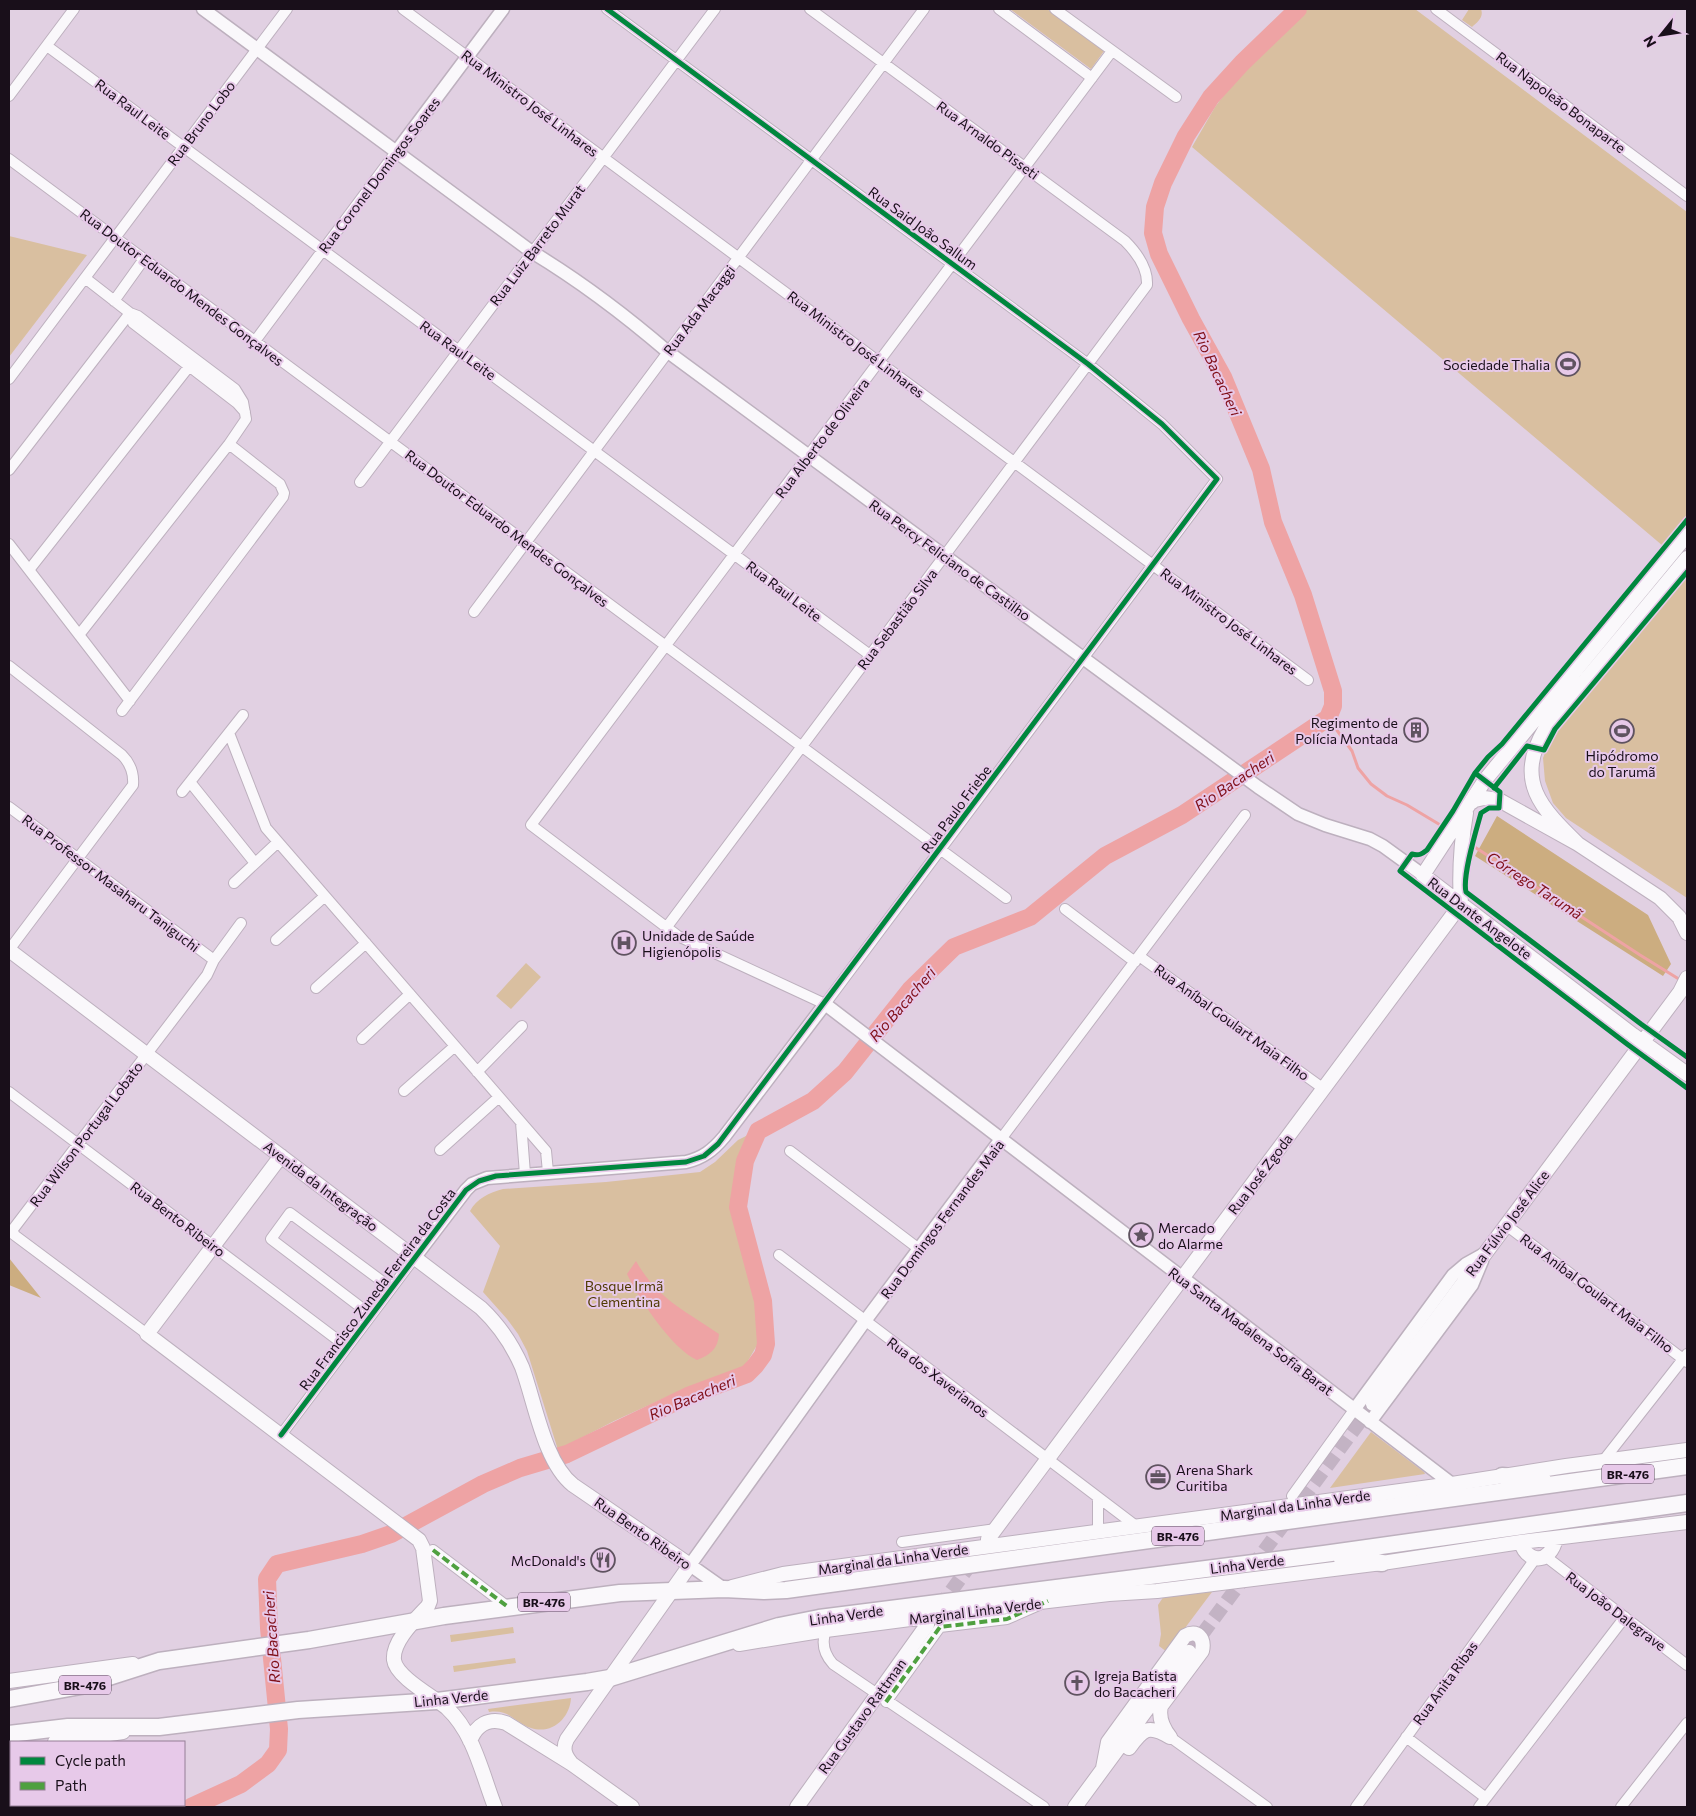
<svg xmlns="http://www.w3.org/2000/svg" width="1696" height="1816" font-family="Commissioner,sans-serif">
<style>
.green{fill:#d9bfa0}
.forest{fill:#ccad80}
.water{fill:#eea3a4}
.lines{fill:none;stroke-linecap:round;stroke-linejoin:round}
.stream{stroke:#eea3a4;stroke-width:3}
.river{stroke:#eea3a4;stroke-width:18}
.secondary-tunnel{stroke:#c3b3c4;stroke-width:14;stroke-dasharray:14 7;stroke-linecap:butt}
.minor-casing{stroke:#bdb0be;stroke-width:12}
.tertiary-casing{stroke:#bdb0be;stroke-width:15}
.secondary-casing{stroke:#bdb0be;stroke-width:16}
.trunk-casing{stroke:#bdb0be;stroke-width:19}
.minor{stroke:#faf8fb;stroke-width:10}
.tertiary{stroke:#faf8fb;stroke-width:12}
.secondary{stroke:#faf8fb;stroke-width:14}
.trunk{stroke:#faf8fb;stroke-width:16}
.quiet{stroke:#4fa040;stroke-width:4;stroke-dasharray:8 4;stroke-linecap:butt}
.cycleway-casing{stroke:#e7c9e9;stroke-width:8}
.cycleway{stroke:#00873e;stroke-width:5}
.labels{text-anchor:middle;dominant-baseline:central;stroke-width:4;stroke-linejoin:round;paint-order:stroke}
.shield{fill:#e7c9e9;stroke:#574758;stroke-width:1}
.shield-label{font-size:12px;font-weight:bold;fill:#190f1a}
.street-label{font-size:14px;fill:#190f1a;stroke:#e7c9e9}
.poi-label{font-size:14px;fill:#190f1a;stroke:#e7c9e9;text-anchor:start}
.park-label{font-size:14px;fill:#503b03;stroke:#e7c9e9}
.water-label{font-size:15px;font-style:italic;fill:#800f19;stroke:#e7c9e9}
</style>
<rect width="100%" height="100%" fill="#e1d0e2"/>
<path class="green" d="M1010,9H1047L1104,51L1091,69Z
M1306,9H1415L1687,212V516L1663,546L1192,147L1215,107L1248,63L1290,26Z
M1469,9H1481C1484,17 1478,22 1472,27L1462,20Z
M9,236L87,255L9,357Z
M1687,574V898L1566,818L1553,803L1545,781L1543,758L1551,738L1562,723Z
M526,963L541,977L511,1009L496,996Z
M750,1134L755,1135L743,1161L736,1208L756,1298L760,1340L745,1366L682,1390L614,1421L558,1450L527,1351L518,1334L507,1319L483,1292L500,1246L470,1211C477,1198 489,1193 503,1189L606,1182L700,1172L715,1162L738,1140Z
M1371,1432L1424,1472L1425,1474L1330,1488Z
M1215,1588L1167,1652L1159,1646L1161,1634L1158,1605L1164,1596Z
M513,1627L514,1633L451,1642L450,1635Z
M515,1658L516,1663L454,1672L453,1666Z
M571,1698C570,1718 552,1735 531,1728C514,1722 510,1709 489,1712L488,1709Z"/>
<path class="forest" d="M1497,816L1648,915L1671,964L1663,976L1475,856Z
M9,1258L41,1298L9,1285Z"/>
<path class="water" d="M636,1261C657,1299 686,1311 719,1334C718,1349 710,1355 697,1360C672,1349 639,1299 627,1274Z"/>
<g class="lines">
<path class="stream" d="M1328,718L1352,751L1358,768L1371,784L1387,796L1407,805L1447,829
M1467,842L1640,955L1682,981"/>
<path class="river" d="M191,1807L241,1784L268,1764L278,1750L279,1729L269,1628L267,1579L277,1564L362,1544L391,1534L483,1484L520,1468L567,1454L688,1396L747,1374L755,1366L763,1355L766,1344L763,1301L738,1207L745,1161L758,1131L813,1101L845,1072L910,990L954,947L1030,917L1105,856L1182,815L1328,718L1333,706V691L1303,595L1273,522L1261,469L1223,377L1191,319L1159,254L1153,233L1155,207L1163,183L1186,136L1211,97L1242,63L1298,9"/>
<path class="secondary-tunnel" d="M939,1608L988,1540
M1189,1652L1373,1404"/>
<g class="minor-casing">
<path id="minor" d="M403,9L1308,680
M607,9L1088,364L1162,424L1217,479L825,1004L678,936L531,825C725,567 919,309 1112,51
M999,9L1092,78
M1055,9L1176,97
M1436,9L1687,196
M47,46L870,655
M9,96L74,9
M9,159L1006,898
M114,301L144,259
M130,313L133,323L237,403L245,412
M255,341L396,152
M9,379L287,9
M9,470L130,313
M360,482L715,9
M9,544L130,701
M29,570L195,359
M474,612L924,9
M79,635L229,444L246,419L243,402L235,389L138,316L130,313L85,278
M9,666L122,755C130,763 134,773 133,785L9,950
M122,711L283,497L284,493L280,484L229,444
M229,733L266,828L546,1151L548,1172
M190,782L255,863
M182,792L243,715
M9,807L214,960
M234,883L278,842
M1065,909L1135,962
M666,928L1147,285C1148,268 1136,252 1125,241L810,9
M276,940L325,896
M1139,956L1324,1089
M316,988L366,943
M362,1039L410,994
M477,1072L522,1026
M404,1091L455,1046
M9,1092L347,1347
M521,1122L525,1174
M1001,1139L1245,815
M440,1150L499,1097
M790,1151L919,1249
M1506,1225L1687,1362
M779,1255L1136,1526
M371,1315L271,1239L290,1213L391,1288
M147,1334L13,1234L14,1228L207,975L214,960L241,923
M281,1435L415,1257
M1603,1461L1687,1354
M1292,1496L1354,1410
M1098,1499V1532
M902,1542L996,1529
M433,1550L508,1607
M1545,1556L1687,1665
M826,1630C821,1643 824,1654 833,1664L1044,1807
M886,1702L940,1627L1007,1619L1039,1605
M1170,1737L1267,1807
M1406,1737L1486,1798
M1356,1807L1535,1559
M1479,1807L1625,1617
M1621,1807L1687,1723"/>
</g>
<g class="tertiary-casing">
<path id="tertiary" d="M203,9L532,252C580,281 625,315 668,352L1258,787L1298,814L1325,825L1370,839L1383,846L1423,875
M396,152L503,9
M415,1257L466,1190L472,1184L487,1178L686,1162C703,1158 713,1150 724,1137L825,1004L1452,1484
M1354,1410L1453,1275L1466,1264L1484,1254
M1370,1422L1472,1285L1482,1261
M724,1589L690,1565L865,1321L1001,1139"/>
</g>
<g class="secondary-casing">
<path id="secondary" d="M1687,535L1485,780L1423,875L1633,1035L1687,1074
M1469,804L1475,800L1484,798L1499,800L1578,844L1660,898L1679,917L1687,933
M1578,844C1541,808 1514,781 1545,729L1687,558
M1461,904C1459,873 1461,843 1466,813
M9,950L481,1308C499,1325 512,1344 522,1367C535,1402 544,1462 573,1485L690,1565L567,1739C562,1749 565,1756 572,1764
M281,1156L147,1334L419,1540L423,1548L430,1601L428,1606C416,1619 392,1641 394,1660C396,1677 434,1697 447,1708C474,1733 482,1774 495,1807
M1373,1404L1680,992L1687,978
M988,1539L1461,904
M1521,1542C1524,1555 1538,1565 1549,1553C1553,1549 1555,1543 1556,1538
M732,1587L783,1574L1452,1484L1566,1466L1687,1450
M739,1644L826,1630L1048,1601L1109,1594L1157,1591L1382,1563L1521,1542L1687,1522
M9,1681L133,1664
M470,1741C476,1725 489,1717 506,1723L572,1764L632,1807
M55,1742L123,1732
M1129,1748C1143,1729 1148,1724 1170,1737
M9,1749L11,1748
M1103,1768L1108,1742L1185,1636C1197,1629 1205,1638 1202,1651L1161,1706C1158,1718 1163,1728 1170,1737
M797,1807L927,1625
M1075,1807L1189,1652"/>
</g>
<g class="trunk-casing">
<path id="trunk" d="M1502,1476L1543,1480
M1341,1557L1382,1563
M9,1699L81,1686L159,1661L309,1640L444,1616L620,1593L724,1589L764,1591L786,1590L1687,1466
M9,1734L68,1727H159L298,1710L437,1701L587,1682L610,1678L779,1626L819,1618L1324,1554L1687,1503"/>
</g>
<use href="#minor" class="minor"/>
<use href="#tertiary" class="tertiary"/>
<use href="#secondary" class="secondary"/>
<use href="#trunk" class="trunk"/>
<path class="quiet" d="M433,1550L508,1607
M886,1702L940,1627L1007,1619L1048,1601"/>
<g class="cycleway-casing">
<path id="cycleway" d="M1687,520L1502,744L1488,757L1475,773L1453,811L1427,850C1422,854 1419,856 1412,854L1400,871L1627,1044L1687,1088
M1475,773L1500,792L1499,808H1489L1481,813C1476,831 1462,876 1466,892L1641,1024L1687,1057
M1494,788L1527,746L1544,750L1555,729L1687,572
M281,1435L466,1190L479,1181L496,1176L686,1162L704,1156L718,1144L1217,479L1162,424L1088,364L607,9"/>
</g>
<use href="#cycleway" class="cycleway"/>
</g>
<defs>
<g id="stadium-ring" transform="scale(1.25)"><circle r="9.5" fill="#e7c9e9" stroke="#5f5360" stroke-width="1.5"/><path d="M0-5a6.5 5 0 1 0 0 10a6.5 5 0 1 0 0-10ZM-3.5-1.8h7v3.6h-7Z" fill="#5f5360"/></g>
<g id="building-ring" transform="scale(1.25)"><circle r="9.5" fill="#e7c9e9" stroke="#5f5360" stroke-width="1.5"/><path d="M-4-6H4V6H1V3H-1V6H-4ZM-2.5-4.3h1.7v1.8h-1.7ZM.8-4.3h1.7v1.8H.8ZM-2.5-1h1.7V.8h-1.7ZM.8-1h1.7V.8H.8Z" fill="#5f5360"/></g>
<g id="hospital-ring" transform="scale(1.25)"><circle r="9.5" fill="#e7c9e9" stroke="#5f5360" stroke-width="1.5"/><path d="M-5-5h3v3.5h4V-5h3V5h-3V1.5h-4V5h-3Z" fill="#5f5360"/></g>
<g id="sight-ring" transform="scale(1.25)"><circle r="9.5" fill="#e7c9e9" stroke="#5f5360" stroke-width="1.5"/><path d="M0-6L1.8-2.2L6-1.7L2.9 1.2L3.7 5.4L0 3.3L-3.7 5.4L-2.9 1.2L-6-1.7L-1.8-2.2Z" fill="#5f5360"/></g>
<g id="office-ring" transform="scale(1.25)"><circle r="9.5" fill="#e7c9e9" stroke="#5f5360" stroke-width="1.5"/><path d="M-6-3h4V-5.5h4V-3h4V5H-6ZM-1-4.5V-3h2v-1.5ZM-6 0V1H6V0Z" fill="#5f5360"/></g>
<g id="restaurant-ring" transform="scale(1.25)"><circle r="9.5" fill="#e7c9e9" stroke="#5f5360" stroke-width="1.5"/><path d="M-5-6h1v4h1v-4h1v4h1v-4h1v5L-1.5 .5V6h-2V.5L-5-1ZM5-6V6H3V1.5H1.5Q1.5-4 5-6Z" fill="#5f5360"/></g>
<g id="church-ring" transform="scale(1.25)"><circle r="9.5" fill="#e7c9e9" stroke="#5f5360" stroke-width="1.5"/><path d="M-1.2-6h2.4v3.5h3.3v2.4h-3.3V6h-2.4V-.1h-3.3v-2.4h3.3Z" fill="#5f5360"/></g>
</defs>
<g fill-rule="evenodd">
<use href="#stadium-ring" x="1568" y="364"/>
<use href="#building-ring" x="1416" y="730"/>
<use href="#stadium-ring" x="1622" y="731"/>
<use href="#hospital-ring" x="624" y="943"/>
<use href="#sight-ring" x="1141" y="1235"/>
<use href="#office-ring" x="1158" y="1477"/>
<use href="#restaurant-ring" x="603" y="1560"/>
<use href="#church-ring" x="1077" y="1683"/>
</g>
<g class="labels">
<g class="shield">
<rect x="1602" y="1464.5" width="52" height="19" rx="4"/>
<rect x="1152" y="1526.5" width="52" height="19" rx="4"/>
<rect x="518" y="1592.5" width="52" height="19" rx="4"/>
<rect x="59" y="1675.5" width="52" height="19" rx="4"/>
</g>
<g class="shield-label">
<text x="1628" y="1474">BR-476</text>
<text x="1178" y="1536">BR-476</text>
<text x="544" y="1602">BR-476</text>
<text x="85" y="1685">BR-476</text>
</g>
<g class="street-label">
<text transform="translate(1561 102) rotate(37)">Rua Napoleão Bonaparte</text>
<text transform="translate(530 103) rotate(37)">Rua Ministro José Linhares</text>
<text transform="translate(133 109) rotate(37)">Rua Raul Leite</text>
<text transform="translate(201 123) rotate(-53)">Rua Bruno Lobo</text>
<text transform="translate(988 140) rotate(36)">Rua Arnaldo Pisseti</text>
<text transform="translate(379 175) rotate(-53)">Rua Coronel Domingos Soares</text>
<text transform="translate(923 228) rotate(36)">Rua Said João Sallum</text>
<text transform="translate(537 245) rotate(-53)">Rua Luiz Barreto Murat</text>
<text transform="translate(182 287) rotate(37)">Rua Doutor Eduardo Mendes Gonçalves</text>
<text transform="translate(699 310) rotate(-53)">Rua Ada Macaggi</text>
<text transform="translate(856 344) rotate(37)">Rua Ministro José Linhares</text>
<text transform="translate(458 350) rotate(36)">Rua Raul Leite</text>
<text transform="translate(822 438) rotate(-53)">Rua Alberto de Oliveira</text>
<text transform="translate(507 528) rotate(37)">Rua Doutor Eduardo Mendes Gonçalves</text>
<text transform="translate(950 560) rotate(36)">Rua Percy Feliciano de Castilho</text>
<text transform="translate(784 591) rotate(37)">Rua Raul Leite</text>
<text transform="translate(897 619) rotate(-53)">Rua Sebastião Silva</text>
<text transform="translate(1229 621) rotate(37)">Rua Ministro José Linhares</text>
<text transform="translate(956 809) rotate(-53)">Rua Paulo Friebe</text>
<text transform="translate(111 883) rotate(37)">Rua Professor Masaharu Taniguchi</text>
<text transform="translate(1480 918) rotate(37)">Rua Dante Angelote</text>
<text transform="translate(1232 1022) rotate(36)">Rua Aníbal Goulart Maia Filho</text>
<text transform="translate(86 1134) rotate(-53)">Rua Wilson Portugal Lobato</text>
<text transform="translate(1260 1174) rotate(-53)">Rua José Zgoda</text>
<text transform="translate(321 1186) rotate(37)">Avenida da Integração</text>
<text transform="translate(178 1219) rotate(37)">Rua Bento Ribeiro</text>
<text transform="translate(942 1219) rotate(-53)">Rua Domingos Fernandes Maia</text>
<text transform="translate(1507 1223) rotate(-53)">Rua Fúlvio José Alice</text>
<text transform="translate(377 1289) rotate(-53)">Rua Francisco Zuneda Ferreira da Costa</text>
<text transform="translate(1597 1293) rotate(37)">Rua Aníbal Goulart Maia Filho</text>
<text transform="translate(1251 1331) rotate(37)">Rua Santa Madalena Sofia Barat</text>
<text transform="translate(938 1377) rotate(37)">Rua dos Xaverianos</text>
<text transform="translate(1295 1505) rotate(-8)">Marginal da Linha Verde</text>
<text transform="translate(643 1533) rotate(35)">Rua Bento Ribeiro</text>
<text transform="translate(893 1559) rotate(-8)">Marginal da Linha Verde</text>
<text transform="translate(1247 1564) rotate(-7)">Linha Verde</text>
<text transform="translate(975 1611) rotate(-7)">Marginal Linha Verde</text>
<text transform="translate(1616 1611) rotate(37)">Rua João Dalegrave</text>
<text transform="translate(846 1615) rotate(-8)">Linha Verde</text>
<text transform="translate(1445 1683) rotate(-54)">Rua Anita Ribas</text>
<text transform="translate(451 1698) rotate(-6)">Linha Verde</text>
<text transform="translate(862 1716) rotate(-54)">Rua Gustavo Rattman</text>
</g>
<g class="poi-label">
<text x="1550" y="364" text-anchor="end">Sociedade Thalia</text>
<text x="1398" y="722" text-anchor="end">Regimento de<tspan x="1398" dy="16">Polícia Montada</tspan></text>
<text x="1622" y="755" text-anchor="middle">Hipódromo<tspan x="1622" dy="16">do Tarumã</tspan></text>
<text x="642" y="935">Unidade de Saúde<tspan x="642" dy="16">Higienópolis</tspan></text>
<text x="1158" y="1227">Mercado<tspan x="1158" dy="16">do Alarme</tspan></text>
<text x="1176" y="1469">Arena Shark<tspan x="1176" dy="16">Curitiba</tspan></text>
<text x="586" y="1560" text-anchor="end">McDonald's</text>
<text x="1094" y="1675">Igreja Batista<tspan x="1094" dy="16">do Bacacheri</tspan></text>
</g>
<g class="park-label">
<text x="624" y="1285">Bosque Irmã<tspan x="624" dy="16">Clementina</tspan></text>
</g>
<g class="water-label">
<text transform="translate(1218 373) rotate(65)">Rio Bacacheri</text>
<text transform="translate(1234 781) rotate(-34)">Rio Bacacheri</text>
<text transform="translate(1535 885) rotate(33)">Córrego Tarumã</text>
<text transform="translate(902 1004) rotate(-49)">Rio Bacacheri</text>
<text transform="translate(692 1397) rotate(-23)">Rio Bacacheri</text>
<text transform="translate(271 1637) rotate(-94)">Rio Bacacheri</text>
</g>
</g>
<rect width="1696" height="1816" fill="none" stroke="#190f1a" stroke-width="20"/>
<rect x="10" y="1741" width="175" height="65" fill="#e7c9e9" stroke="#957f96"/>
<rect x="20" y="1757" width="25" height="8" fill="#00873e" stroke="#957f96"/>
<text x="55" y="1766" font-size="15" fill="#190f1a">Cycle path</text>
<rect x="20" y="1782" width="25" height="8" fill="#4fa040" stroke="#957f96"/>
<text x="55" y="1791" font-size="15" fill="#190f1a">Path</text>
<g transform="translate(1661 35) rotate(240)" stroke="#e7c9e9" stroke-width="4" paint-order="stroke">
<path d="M0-4L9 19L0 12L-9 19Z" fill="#190f1a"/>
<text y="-8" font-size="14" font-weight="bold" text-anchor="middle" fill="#190f1a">N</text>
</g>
</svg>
